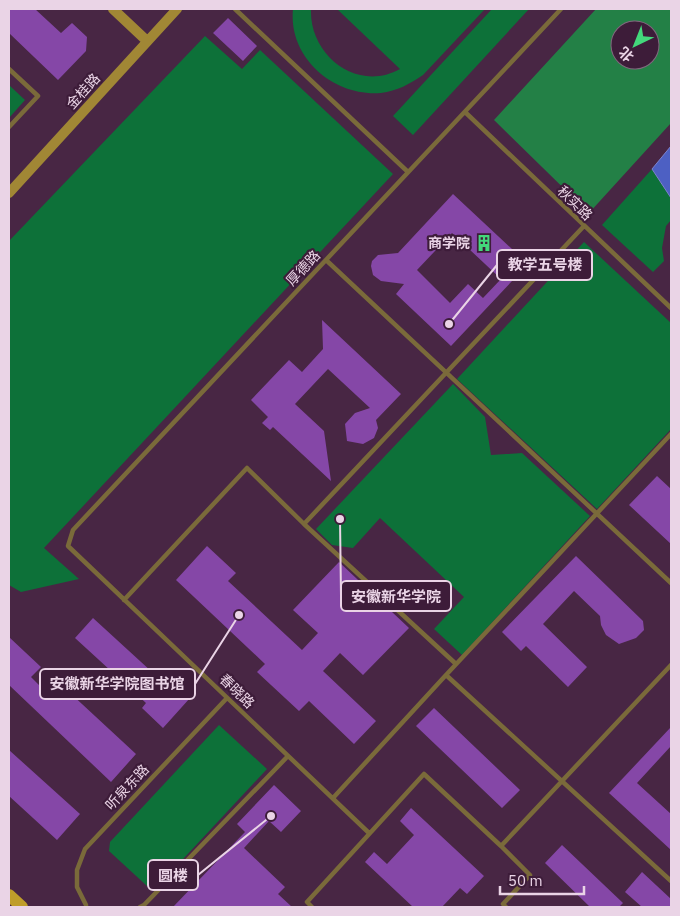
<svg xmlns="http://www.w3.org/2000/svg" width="680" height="916" font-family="'IBM Plex Sans','Noto Sans SC',sans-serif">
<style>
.green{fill:#0d7139}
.forest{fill:#238046;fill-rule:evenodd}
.water{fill:#4d60c3;stroke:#7c83ce}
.building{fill:#8547a7;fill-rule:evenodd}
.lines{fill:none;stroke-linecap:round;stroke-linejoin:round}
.lane{stroke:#7a6a3a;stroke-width:4.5}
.secondary{stroke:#a18735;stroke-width:10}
.primary{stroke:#bf9d2a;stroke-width:12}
.labels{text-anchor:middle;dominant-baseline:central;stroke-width:4.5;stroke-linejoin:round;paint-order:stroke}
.street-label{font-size:14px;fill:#ead4e6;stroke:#3d1c39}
.poi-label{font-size:14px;font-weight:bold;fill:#ead4e6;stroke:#3d1c39;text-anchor:end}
.leader{fill:none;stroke:#ead4e6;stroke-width:2}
.callout-dot{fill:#ead4e6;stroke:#3d1c39;stroke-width:2}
.callout{fill:#3d1c39;stroke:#ead4e6;stroke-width:2}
.callout-label{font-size:15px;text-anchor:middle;font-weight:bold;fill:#ead4e6}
</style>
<rect width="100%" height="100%" fill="#482644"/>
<path class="green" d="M293,9H311C309,55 357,93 400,69L337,9H485L423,75C410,84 397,91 381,93C334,97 288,58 293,9Z
M492,9H529L413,135L393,116Z
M205,36L242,69L260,50L393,174L44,548L79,579L21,592L9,585V241Z
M9,85L25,100L9,118Z
M652,169L671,198V220L666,226L662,248L664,261L653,272L602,225Z
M584,242L671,323V429L597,509L457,379Z
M453,384L485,417L491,455L522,453L590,516L462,655L434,629L464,597L380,518L353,548L332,545L316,529Z
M219,725L267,769L157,887L147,886L109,851L110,842Z"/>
<path class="forest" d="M596,9H671V123L589,213L494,120ZM620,30H650V60H620Z"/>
<path class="water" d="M671,146V198L652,169Z"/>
<path class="building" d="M9,9H35L61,33L72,23L87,37L86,51L58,80L9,33Z
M228,18L257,46L243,61L213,33Z
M453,194L528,264L451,346L396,294L404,284L381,281L373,275L371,266L372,261L378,255L398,253ZM452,233L501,279L483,298L468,284L450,303L417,270Z
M322,320L401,394L376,420L378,428L374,438L363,444L347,441L345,424L355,413L370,408L328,369L295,404L324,431L331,481L273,427L270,430L262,423L268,417L251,400L289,360L302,372L323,349Z
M657,476L671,489V544L629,505Z
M207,546L236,573L228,581L302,650L318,633L293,610L339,562L409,628L363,675L340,653L323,671L376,721L354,744L309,701L299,711L257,672L265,664L176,580Z
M576,556L643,621L644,630L636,638L619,644L606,635L601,625L600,616L574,591L543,624L587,667L568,687L526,646L521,651L502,632Z
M93,618L164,683L168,678L190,698L163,728L142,708L146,703L75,638Z
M9,637L41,667L31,677L44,690L55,679L136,754L111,782L9,685Z
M434,708L520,790L502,808L416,726Z
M671,727V746L637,783L671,814V850L609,793Z
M9,750L80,814L57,840L9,796Z
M274,785L301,811L281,832L269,821L244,848L285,887L278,894L292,907H173L245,832L237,824Z
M411,808L484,876L467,894L460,888L442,907H413L365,862L374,852L387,864L414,835L400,821Z
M562,845L623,903L619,907H590L545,863Z
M642,872L671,899V907H642L625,892Z"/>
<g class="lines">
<path class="lane" d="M235,9L408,172
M9,69L38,96L9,127
M465,112L671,308
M326,260L671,583
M304,524L584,226
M124,600L247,468L304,524L456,664
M446,675L671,434
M333,798L446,675L671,881
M369,833L68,546L73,530L561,9
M501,846L530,875L503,904L506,907
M86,905L77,887V870L85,849L227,698
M140,907L144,905L288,756
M312,907L307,902L424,774L501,846L671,665"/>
<path class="secondary" d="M113,9L147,41
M9,193L177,9"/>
<path class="primary" d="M9,895L22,907"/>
</g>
<defs>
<g id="building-bare" transform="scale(1.35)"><path d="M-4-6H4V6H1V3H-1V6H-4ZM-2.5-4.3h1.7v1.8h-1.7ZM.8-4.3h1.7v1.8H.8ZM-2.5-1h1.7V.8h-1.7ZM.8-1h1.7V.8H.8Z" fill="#43d77b" stroke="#3d1c39" stroke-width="2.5" paint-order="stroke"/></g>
</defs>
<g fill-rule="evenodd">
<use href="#building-bare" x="484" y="243"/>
</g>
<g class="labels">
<g class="street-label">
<text transform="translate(83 91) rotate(-48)">金桂路</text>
<text transform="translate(575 203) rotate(44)">秋实路</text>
<text transform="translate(303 268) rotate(-47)">厚德路</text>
<text transform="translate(237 691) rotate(44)">春晓路</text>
<text transform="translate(127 787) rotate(-47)">听泉东路</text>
</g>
<g class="poi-label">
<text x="470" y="243">商学院</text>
</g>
</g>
<path class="leader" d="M449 324L497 265M340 519L341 596M239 615L195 684M271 816L198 875"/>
<g class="callout-dot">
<circle cx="449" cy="324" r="5"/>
<circle cx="340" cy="519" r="5"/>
<circle cx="239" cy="615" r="5"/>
<circle cx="271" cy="816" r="5"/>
</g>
<g class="callout">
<rect x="497" y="250" width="95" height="30" rx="5"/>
<rect x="341" y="581" width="110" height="30" rx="5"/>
<rect x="40" y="669" width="155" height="30" rx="5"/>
<rect x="148" y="860" width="50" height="30" rx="5"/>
</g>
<g class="callout-label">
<text x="545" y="270">教学五号楼</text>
<text x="396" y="602">安徽新华学院</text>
<text x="117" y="689">安徽新华学院图书馆</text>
<text x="173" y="881">圆楼</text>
</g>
<rect width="680" height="916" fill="none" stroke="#ead4e6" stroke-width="20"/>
<g transform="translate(635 45) rotate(223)"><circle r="24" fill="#3d1c39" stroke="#82667e"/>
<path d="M0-4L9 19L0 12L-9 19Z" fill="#43d77b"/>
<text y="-8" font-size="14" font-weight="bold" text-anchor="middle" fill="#ead4e6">北</text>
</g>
<path d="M500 886v8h84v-8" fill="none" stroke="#ead4e6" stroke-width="2.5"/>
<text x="508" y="886" font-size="15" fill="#ead4e6" stroke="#3d1c39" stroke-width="4" paint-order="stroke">50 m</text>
</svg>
